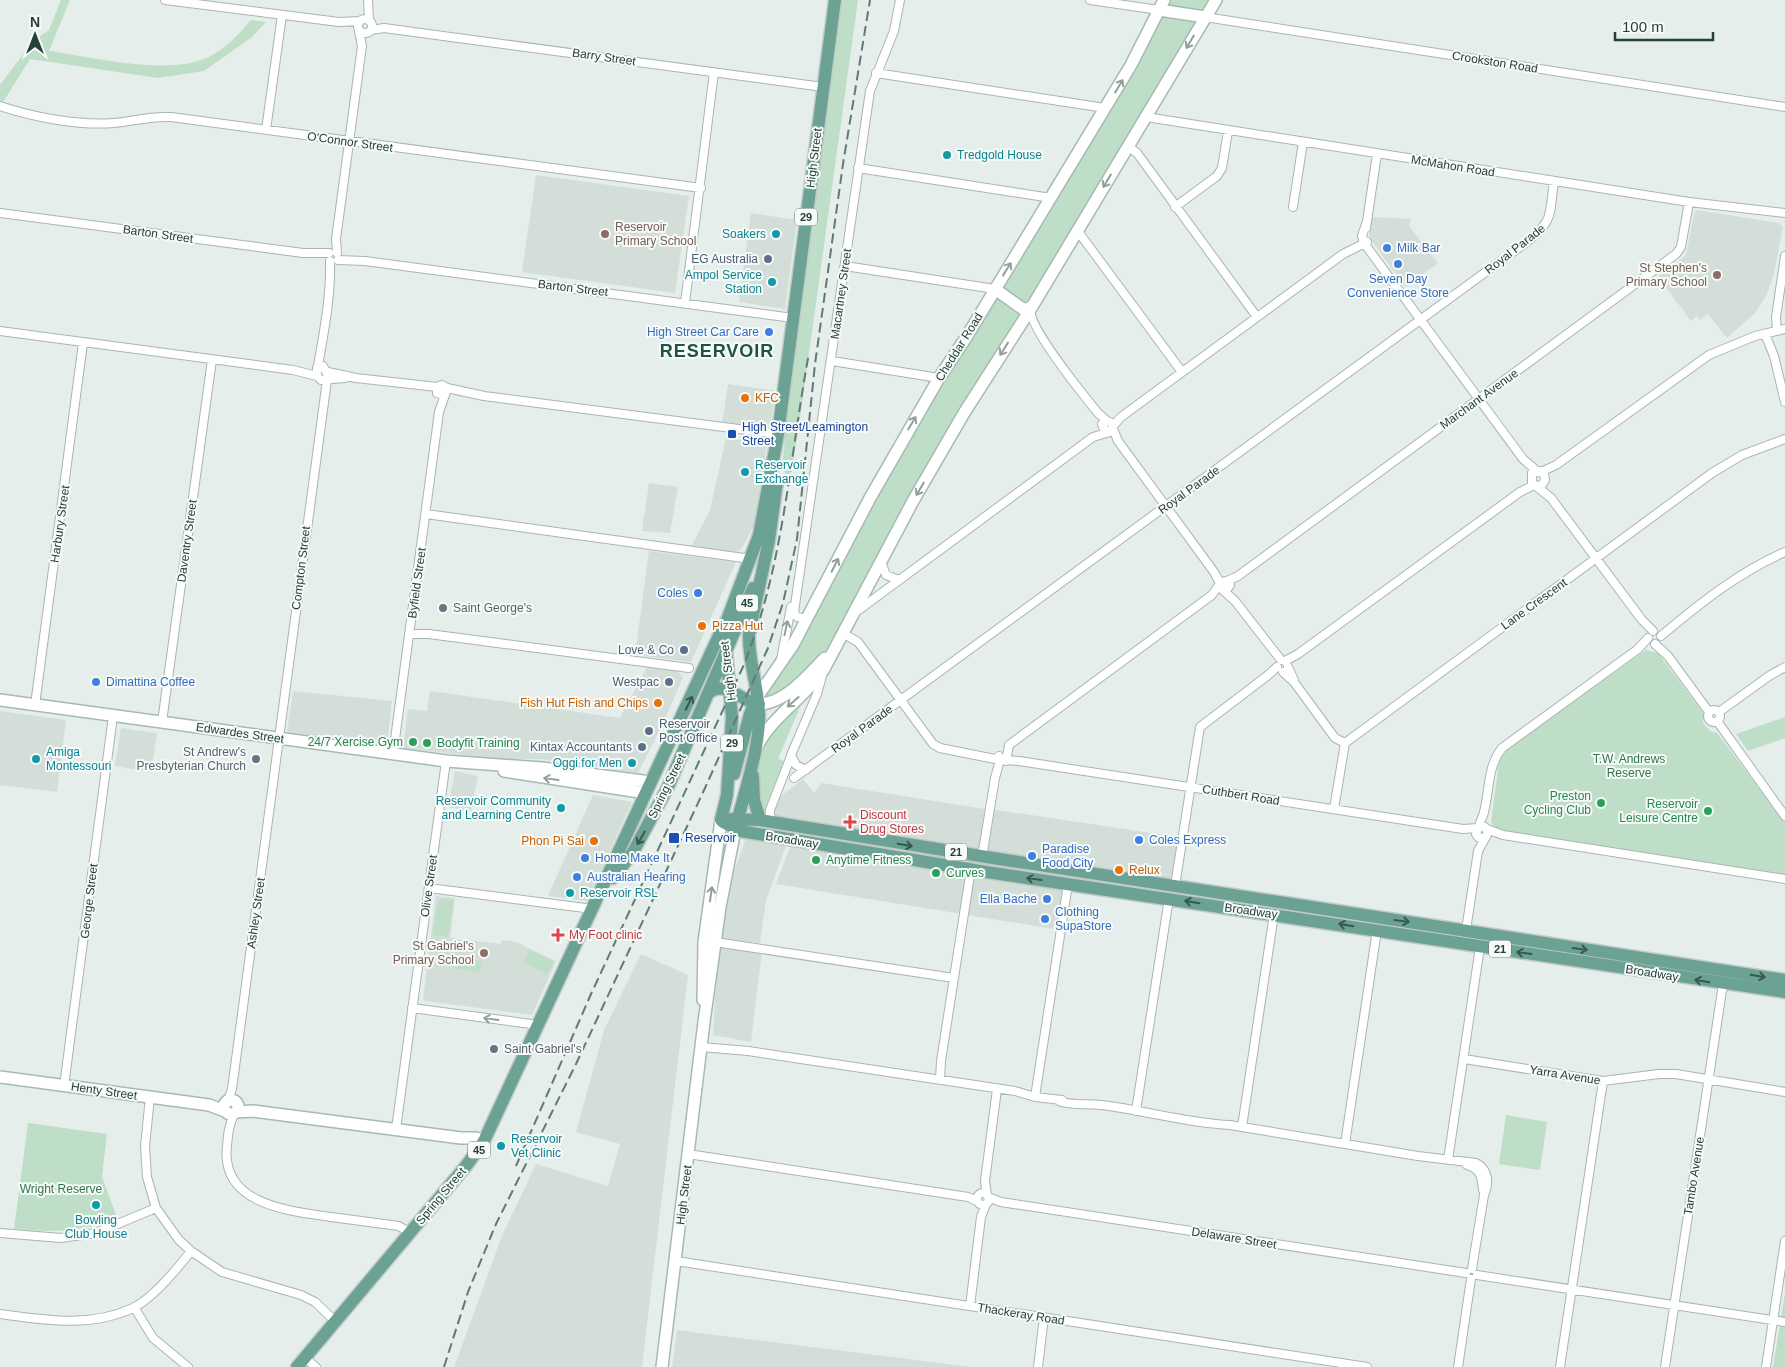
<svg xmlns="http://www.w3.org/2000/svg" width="1785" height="1367" font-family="Arial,sans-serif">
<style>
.built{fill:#d4ded9}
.green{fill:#bfdec8}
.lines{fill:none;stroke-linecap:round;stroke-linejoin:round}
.street-casing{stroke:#a8b6b1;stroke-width:10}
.secondary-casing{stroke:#a4bab2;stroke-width:14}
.primary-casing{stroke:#c2cac8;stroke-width:15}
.street{stroke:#fff;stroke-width:8}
.secondary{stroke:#fff;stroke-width:11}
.primary{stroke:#6ba294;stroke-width:12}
.rail{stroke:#5f7b74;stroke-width:2;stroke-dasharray:10 5;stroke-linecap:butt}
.oneway{stroke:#92a09c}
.oneway2{stroke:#365850}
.culture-dot{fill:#0f9aa8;stroke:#f6faf8;stroke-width:2}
.education-dot{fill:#8d6e63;stroke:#f6faf8;stroke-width:2}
.shop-dot{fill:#3f7fe0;stroke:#f6faf8;stroke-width:2}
.service-dot{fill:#5c6f8a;stroke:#f6faf8;stroke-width:2}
.food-dot{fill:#e8710a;stroke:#f6faf8;stroke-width:2}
.transit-dot{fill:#1a4fb4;stroke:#f6faf8;stroke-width:2}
.worship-dot{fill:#6b7280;stroke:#f6faf8;stroke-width:2}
.leisure-dot{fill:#2e9e5b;stroke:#f6faf8;stroke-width:2}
.health-dot{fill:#e0444e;stroke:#f6faf8;stroke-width:2}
.labels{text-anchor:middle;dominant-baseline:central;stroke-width:4;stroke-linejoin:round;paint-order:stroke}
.shield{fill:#f6faf8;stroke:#647872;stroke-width:1}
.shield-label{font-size:11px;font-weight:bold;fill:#254039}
.street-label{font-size:12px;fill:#254039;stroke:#f6faf8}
.culture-label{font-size:12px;fill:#0d838f;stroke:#f6faf8;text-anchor:start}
.education-label{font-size:12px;fill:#785e54;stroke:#f6faf8;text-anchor:end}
.shop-label{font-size:12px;fill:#366cbe;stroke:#f6faf8;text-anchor:start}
.service-label{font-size:12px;fill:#4e5e75;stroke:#f6faf8;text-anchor:end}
.food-label{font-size:12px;fill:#c56008;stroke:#f6faf8;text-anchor:start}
.transit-label{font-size:12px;fill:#164399;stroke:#f6faf8;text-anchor:start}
.worship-label{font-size:12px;fill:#5b616d;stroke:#f6faf8;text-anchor:start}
.leisure-label{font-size:12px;fill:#27864d;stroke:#f6faf8;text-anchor:end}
.park-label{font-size:12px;fill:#2f764b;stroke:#f6faf8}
.health-label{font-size:12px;fill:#be3a42;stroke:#f6faf8;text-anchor:start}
.district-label{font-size:18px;font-weight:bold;letter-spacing:1px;fill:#215246;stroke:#f6faf8}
</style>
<rect width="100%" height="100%" fill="#e5eeea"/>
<path class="built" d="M536,175L689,196L675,293L522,272Z
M1697,210L1779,223L1783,227L1774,274L1766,296L1756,312L1727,338L1708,314L1700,320L1697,316L1691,321L1658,277L1686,255L1694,213Z
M751,213L797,220L785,309L739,302Z
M1372,217L1411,219L1409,226L1438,263L1405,287L1369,237Z
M728,384L775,391L770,430L722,424Z
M726,438L767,443L756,521L742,548L736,553L690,549L710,510Z
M649,483L678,487L670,533L642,531Z
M649,551L736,562L691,662L635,655Z
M647,667L677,671L683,677L663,724L638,773L540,759H502L403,748L408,709L427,711L430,691L620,718Z
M293,691L392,701L387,746L287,732Z
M0,711L66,720L57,792L0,785Z
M121,728L157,733L151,772L115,766Z
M455,771L478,776L471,811L448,807Z
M803,779L814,793L821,783L985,809L979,856L773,818L776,800Z
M593,795L632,802L587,901L548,896Z
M990,809L1178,837L1171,882L982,857Z
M747,836L787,843L766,900L760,943L720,939L727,891Z
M791,844L968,874L962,914L776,884Z
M974,874L1067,889L1061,930L967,915Z
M436,896L455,898L450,938L501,944L502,940L516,942L556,961L532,1015L425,1001L423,999Z
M718,945L762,951L751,1042L713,1035Z
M641,954L688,975L642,1367H454L502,1236L536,1164L608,1186L620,1144L576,1132L604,1030Z
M677,1330L699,1333L972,1367H672Z"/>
<path class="green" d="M61,0H70L49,51C91,57 161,74 201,60C221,54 238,35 251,20L266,22L252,37L204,71L158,78L30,59L3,102L0,101V85L33,41L49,30Z
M841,0H858L798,433L790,475H786L782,466L790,389Z
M1172,0H1213L1205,12L1168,7L1167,3Z
M1161,15L1198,23L1027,306C1017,301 1013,293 1003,287Z
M995,296L1015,308L1020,316L830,645C813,666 791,693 763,700L764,693L901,451Z
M1646,650L1658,653L1704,714L1703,723L1710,731L1717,733L1785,822V877L1496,830L1491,822L1499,761L1509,747Z
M803,700L778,759L784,761L768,801L767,817L759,812C756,785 753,751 771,729C780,718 793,709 803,700Z
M1785,717V738L1748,751L1736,734Z
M442,899L454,900L448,937L432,935L438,903Z
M529,950L554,961L547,974L523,963Z
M459,958L482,961L480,972L457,969Z
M1506,1115L1547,1122L1540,1170L1499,1164Z
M28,1123L107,1134L102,1177L117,1218C81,1233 52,1232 14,1229Z
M1785,1293V1367H1773Z"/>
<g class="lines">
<g class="street-casing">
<path id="street" d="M165,0L339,22L360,21
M368,0L369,21
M1090,0L1159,10
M1205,17L1785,107
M358 26a7 7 0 1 1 14 0a7 7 0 1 1-14 0Z
M371,30L384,28L823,87
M876,73L1105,108
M0,106C32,117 80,126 114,123C133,121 151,116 171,117L701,188
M1146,117L1689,202L1785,213
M266,130L282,15
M1128,146L1137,153L1257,317
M858,168L1051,198
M1175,207L1217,176L1222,168L1228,131
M1293,207L1303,142
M0,213L303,253H329
M1366,224L1362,236L1364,243L1523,459L1537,471
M1366,228L1377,154
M1077,230L1182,372
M337,253L336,239L362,46L359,31
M338,260L365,261L793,318
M845,266L995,289
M685,303L714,72
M1031,309C1027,326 1085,397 1098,413L1107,421
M0,331L293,370L317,376
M1777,331L1776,317L1785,256
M1765,334L1774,356L1785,402
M832,361L939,378
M318,366C324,331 331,297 330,261
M328,372L356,378L437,387
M328,376L323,366L317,368V376L321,380L345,378
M447,388L445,395L437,393V387L442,385L447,388L484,396L778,434
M1113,426L1121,417L1343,254L1367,242
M1113,429L1118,441L1214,572L1220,583
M1541,472L1556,465L1709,355L1755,336L1785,329
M1537,486L1542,485L1545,480L1544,474L1540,471L1532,473V483L1551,498L1642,620L1653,631
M426,514L751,559
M881,562L886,575L899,580
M1227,581L1238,576L1676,254L1681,247L1689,202
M1225,592L1235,601L1281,660
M856,612L1093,437L1110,432L1113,426L1110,422L1106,421L1102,424L1105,432
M807,619L797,617L794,612L870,91L894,31L900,0
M410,634H429L689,668
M844,634L858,642L933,744L940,748L995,759L1019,761L1463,829L1477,828
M1661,636C1699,604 1739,572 1785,552
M1655,644L1668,656L1709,712
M781,660L791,607
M1285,661L1298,654L1520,492L1534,485
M1288,667L1294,680
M1283,672L1294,682L1335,738L1345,743
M35,705L83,343
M1708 716a6 6 0 1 1 12 0a6 6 0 1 1-12 0Z
M1719,712L1769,676L1785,667
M1717,721L1785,816
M162,722L212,360
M393,754L439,412L445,395
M1006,761L1009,745L1212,595L1221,582L1227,581L1230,585L1225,592L1219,587
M806,770L796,765L791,755L817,694L822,676
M794,778L1524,244C1554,221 1549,217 1554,181
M1334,809L1345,743L1712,473L1742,455L1785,439
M775,823L770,817V810L791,756
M1479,826C1480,821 1483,817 1484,812C1490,789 1487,767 1502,748L1638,649L1648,638
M1487,829L1503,835L1785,879
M982,857L995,778L1000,760L999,756
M1175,886L1200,727L1267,676L1277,667
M429,888L593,909
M1466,930L1478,851L1488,833L1485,827L1479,826L1476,834L1478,837L1484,838
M715,942L954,978
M412,1008L539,1025
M701,1047L748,1051L1015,1091L1035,1097L1062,1100
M1464,1059L1603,1081L1659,1074H1676L1785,1092
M940,1080L941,1061L971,869
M64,1086L113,716
M150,1097L145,1146L147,1177L156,1208L179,1240L191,1251L222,1272L301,1295L315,1302L336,1322
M1035,1097L1068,884
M228,1101L232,1089L327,380
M1059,1101C1072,1106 1086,1103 1101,1105C1144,1110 1186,1123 1230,1125L1418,1156L1476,1163C1489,1170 1489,1183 1484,1195L1472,1269
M1136,1111L1169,898
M235,1113C229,1123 228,1134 227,1146C220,1205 290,1211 331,1217C354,1220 377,1223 399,1226L410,1233
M1242,1127L1274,914
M396,1129L446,761
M1345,1144L1377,930
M688,1154L968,1197L977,1201
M1448,1160L1480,947
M1467,1165C1481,1169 1482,1178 1483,1190
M977 1199a6 6 0 1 1 12 0a6 6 0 1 1-12 0Z
M987,1195L985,1181L997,1089
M988,1197L1001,1202L1466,1273
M0,1233L61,1238L96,1233L156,1208
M676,1261L1367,1367
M1477,1275L1785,1322
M970,1306L981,1217L986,1204
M134,1307L153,1338L188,1367
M0,1314C45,1320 90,1328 133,1308C153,1298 177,1269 191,1251
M305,1358L316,1367
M1038,1367L1044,1317
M1458,1367L1471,1279
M1560,1367L1603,1081
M1665,1367L1723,984
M1766,1367L1785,1241"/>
</g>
<g class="secondary-casing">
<path id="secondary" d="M1159,10L1205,17
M995,289L1023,309H1027L1032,306
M758,696L793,645L870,498L939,378L967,336L1131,65L1164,0
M0,700L446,761L542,768L651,782
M759,704C785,704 808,675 825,658
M757,746C774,714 805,698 824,669L913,501L964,413L1030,310L1216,0
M504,771L646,793
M703,1000L704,942L721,820
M0,1077L209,1105L225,1111
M224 1107a7 7 0 1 1 14 0a7 7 0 1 1-14 0Z
M236,1112L253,1111L461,1138H476L484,1141
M662,1367L704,1022L720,907L735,830"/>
</g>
<g class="primary-casing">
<path id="primary" d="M835,0L778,434L759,535L724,628L732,717L727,795L721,820L723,822L740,831L980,871L1785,992
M710,692C726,680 743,703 759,704
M734,774L750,714L757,697
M753,776L754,800L760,820
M721,819L760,820L993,858L1785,980
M736,826C744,794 760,747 759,715C759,688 748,662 749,634L769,540L777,482
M613,878L633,852L668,787L753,588
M297,1367L466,1166L484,1141L723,627"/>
</g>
<use href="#street" class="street"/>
<use href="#secondary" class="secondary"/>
<use href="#primary" class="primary"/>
<path class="rail" d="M516,1166L591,994L742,669C784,568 789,460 809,353
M444,1367L468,1292L496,1224L576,1064L705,788L768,648L783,603L797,539L815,364L843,164L870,0"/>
</g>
<defs><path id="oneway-shaft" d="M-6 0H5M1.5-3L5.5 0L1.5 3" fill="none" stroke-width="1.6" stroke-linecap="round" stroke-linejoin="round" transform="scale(1.25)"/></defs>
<g class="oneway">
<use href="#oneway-shaft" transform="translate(1190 42) rotate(121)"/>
<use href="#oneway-shaft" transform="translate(1119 86) rotate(-59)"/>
<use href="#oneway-shaft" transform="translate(1107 181) rotate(121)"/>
<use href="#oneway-shaft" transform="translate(1007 269) rotate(-58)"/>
<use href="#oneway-shaft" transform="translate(1004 349) rotate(122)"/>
<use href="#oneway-shaft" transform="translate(912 423) rotate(-59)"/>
<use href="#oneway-shaft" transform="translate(920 489) rotate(120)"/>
<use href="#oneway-shaft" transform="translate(835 565) rotate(-63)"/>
<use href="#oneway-shaft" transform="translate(786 628) rotate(-78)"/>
<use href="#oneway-shaft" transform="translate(793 702) rotate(139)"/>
<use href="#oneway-shaft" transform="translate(551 779) rotate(-172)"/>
<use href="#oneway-shaft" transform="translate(711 894) rotate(-82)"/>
<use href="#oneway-shaft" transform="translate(491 1019) rotate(-172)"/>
</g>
<g class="oneway2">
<use href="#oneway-shaft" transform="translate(689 703) rotate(-64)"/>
<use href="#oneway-shaft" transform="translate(641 838) rotate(120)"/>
<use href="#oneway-shaft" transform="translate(905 845) rotate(9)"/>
<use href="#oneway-shaft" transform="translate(1034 879) rotate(-172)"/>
<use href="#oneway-shaft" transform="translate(1192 902) rotate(-171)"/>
<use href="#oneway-shaft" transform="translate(1402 921) rotate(8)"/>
<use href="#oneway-shaft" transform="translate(1346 925) rotate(-171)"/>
<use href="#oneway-shaft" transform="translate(1580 949) rotate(8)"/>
<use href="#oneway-shaft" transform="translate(1524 953) rotate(-172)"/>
<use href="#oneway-shaft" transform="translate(1758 976) rotate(9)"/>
<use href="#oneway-shaft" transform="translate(1702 981) rotate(-171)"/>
</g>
<g class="culture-dot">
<circle cx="947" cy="155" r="5"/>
<circle cx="776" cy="234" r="5"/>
<circle cx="772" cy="282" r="5"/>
<circle cx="745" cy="472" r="5"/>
<circle cx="36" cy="759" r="5"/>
<circle cx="632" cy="763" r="5"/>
<circle cx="561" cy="808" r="5"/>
<circle cx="570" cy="893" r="5"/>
<circle cx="501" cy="1146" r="5"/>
<circle cx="96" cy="1205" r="5"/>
</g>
<g class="education-dot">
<circle cx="605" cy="234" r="5"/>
<circle cx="1717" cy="275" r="5"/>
<circle cx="484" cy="953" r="5"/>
</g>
<g class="shop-dot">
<circle cx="1387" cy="248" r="5"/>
<circle cx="1398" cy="264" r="5"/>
<circle cx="769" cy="332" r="5"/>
<circle cx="698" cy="593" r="5"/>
<circle cx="96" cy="682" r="5"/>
<circle cx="1139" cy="840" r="5"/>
<circle cx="1032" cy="856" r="5"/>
<circle cx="585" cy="858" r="5"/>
<circle cx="577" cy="877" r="5"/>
<circle cx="1047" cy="899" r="5"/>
<circle cx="1045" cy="919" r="5"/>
</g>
<g class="service-dot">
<circle cx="768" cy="259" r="5"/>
<circle cx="684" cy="650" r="5"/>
<circle cx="669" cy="682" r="5"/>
<circle cx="649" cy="731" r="5"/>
<circle cx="642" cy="747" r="5"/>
</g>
<g class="food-dot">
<circle cx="745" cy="398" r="5"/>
<circle cx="702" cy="626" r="5"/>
<circle cx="658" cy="703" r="5"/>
<circle cx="594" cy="841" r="5"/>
<circle cx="1119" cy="870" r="5"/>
</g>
<g class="transit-dot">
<rect x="727" y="429" width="10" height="10" rx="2.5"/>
<rect x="668" y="832" width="12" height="12" rx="2.5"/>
</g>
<g class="worship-dot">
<circle cx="443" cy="608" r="5"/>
<circle cx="256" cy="759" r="5"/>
<circle cx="494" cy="1049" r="5"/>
</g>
<g class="leisure-dot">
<circle cx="413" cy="742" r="5"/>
<circle cx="427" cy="743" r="5"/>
<circle cx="1601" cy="803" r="5"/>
<circle cx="1708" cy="811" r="5"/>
<circle cx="816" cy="860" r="5"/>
<circle cx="936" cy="873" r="5"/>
</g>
<g class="health-dot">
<path d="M847.5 814.5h5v5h5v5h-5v5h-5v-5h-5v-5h5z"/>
<path d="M555.5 927.5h5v5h5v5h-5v5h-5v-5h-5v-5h5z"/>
</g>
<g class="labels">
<g class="shield">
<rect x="795" y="208.5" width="22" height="17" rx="4"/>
<rect x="736" y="594.5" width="22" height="17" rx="4"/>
<rect x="721" y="734.5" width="22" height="17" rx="4"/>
<rect x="945" y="843.5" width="22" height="17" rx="4"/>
<rect x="1489" y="940.5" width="22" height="17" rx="4"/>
<rect x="468" y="1141.5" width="22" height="17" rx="4"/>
</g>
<g class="shield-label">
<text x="806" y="217">29</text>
<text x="747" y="603">45</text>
<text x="732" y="743">29</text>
<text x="956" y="852">21</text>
<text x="1500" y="949">21</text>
<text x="479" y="1150">45</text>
</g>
<g class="street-label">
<text transform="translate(604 57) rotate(8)">Barry Street</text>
<text transform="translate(1495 62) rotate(9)">Crookston Road</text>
<text transform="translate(350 142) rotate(8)">O'Connor Street</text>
<text transform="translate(814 158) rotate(-83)">High Street</text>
<text transform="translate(1453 166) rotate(9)">McMahon Road</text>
<text transform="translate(158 234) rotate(8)">Barton Street</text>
<text transform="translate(1515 249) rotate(-38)">Royal Parade</text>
<text transform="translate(573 288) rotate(7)">Barton Street</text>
<text transform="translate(841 294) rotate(-82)">Macartney Street</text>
<text transform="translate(959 347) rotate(-58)">Cheddar Road</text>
<text transform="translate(1479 399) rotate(-36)">Marchant Avenue</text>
<text transform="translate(1189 490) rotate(-36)">Royal Parade</text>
<text transform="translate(60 524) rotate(-82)">Harbury Street</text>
<text transform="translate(187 541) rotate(-82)">Daventry Street</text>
<text transform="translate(301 568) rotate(-83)">Compton Street</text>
<text transform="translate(417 583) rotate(-82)">Byfield Street</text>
<text transform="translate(1534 604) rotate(-36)">Lane Crescent</text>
<text transform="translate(728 671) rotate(-97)">High Street</text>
<text transform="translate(862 729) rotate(-36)">Royal Parade</text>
<text transform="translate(240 733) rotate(8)">Edwardes Street</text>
<text transform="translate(667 786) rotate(-64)">Spring Street</text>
<text transform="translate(1241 795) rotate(9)">Cuthbert Road</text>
<text transform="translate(792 840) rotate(9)">Broadway</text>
<text transform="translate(429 886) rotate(-82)">Olive Street</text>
<text transform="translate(89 901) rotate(-83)">George Street</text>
<text transform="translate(1251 911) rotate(8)">Broadway</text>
<text transform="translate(256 913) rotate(-82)">Ashley Street</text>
<text transform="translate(1652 973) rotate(9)">Broadway</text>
<text transform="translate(1565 1075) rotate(9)">Yarra Avenue</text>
<text transform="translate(104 1091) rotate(8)">Henty Street</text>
<text transform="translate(1694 1176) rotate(-81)">Tambo Avenue</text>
<text transform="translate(684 1195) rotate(-83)">High Street</text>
<text transform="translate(441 1196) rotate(-50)">Spring Street</text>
<text transform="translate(1234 1238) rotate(9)">Delaware Street</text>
<text transform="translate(1021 1314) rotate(9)">Thackeray Road</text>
</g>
<g class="culture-label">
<text x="957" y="155">Tredgold House</text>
<text x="766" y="234" text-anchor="end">Soakers</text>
<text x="762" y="275" text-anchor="end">Ampol Service<tspan x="762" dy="14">Station</tspan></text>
<text x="755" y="465">Reservoir<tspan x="755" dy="14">Exchange</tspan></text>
<text x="46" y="752">Amiga<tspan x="46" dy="14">Montessouri</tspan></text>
<text x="622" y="763" text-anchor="end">Oggi for Men</text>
<text x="551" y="801" text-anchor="end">Reservoir Community<tspan x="551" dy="14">and Learning Centre</tspan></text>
<text x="580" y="893">Reservoir RSL</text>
<text x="511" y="1139">Reservoir<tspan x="511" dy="14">Vet Clinic</tspan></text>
<text x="96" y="1220" text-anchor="middle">Bowling<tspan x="96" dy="14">Club House</tspan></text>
</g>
<g class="education-label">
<text x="615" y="227" text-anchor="start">Reservoir<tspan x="615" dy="14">Primary School</tspan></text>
<text x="1707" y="268">St Stephen's<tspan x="1707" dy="14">Primary School</tspan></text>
<text x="474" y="946">St Gabriel's<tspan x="474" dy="14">Primary School</tspan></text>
</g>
<g class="shop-label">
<text x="1397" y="248">Milk Bar</text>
<text x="1398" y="279" text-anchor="middle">Seven Day<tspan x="1398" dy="14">Convenience Store</tspan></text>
<text x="759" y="332" text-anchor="end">High Street Car Care</text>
<text x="688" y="593" text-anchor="end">Coles</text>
<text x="106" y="682">Dimattina Coffee</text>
<text x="1149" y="840">Coles Express</text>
<text x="1042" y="849">Paradise<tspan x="1042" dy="14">Food City</tspan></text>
<text x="595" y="858">Home Make It</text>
<text x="587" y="877">Australian Hearing</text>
<text x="1037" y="899" text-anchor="end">Ella Bache</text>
<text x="1055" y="912">Clothing<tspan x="1055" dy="14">SupaStore</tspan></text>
</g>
<g class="service-label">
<text x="758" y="259">EG Australia</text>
<text x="674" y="650">Love &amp; Co</text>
<text x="659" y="682">Westpac</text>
<text x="659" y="724" text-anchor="start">Reservoir<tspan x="659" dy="14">Post Office</tspan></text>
<text x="632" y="747">Kintax Accountants</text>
</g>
<g class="food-label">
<text x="755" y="398">KFC</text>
<text x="712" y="626">Pizza Hut</text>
<text x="648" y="703" text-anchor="end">Fish Hut Fish and Chips</text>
<text x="584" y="841" text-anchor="end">Phon Pi Sai</text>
<text x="1129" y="870">Relux</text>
</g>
<g class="transit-label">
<text x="742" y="427">High Street/Leamington<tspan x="742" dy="14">Street</tspan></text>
<text x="685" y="838">Reservoir</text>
</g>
<g class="worship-label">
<text x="453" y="608">Saint George's</text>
<text x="246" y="752" text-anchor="end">St Andrew's<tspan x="246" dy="14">Presbyterian Church</tspan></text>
<text x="504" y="1049">Saint Gabriel's</text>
</g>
<g class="leisure-label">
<text x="403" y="742">24/7 Xercise Gym</text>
<text x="437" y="743" text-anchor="start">Bodyfit Training</text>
<text x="1591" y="796">Preston<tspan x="1591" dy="14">Cycling Club</tspan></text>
<text x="1698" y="804">Reservoir<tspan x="1698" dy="14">Leisure Centre</tspan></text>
<text x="826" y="860" text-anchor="start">Anytime Fitness</text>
<text x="946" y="873" text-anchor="start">Curves</text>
</g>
<g class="park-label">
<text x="1629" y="759">T.W. Andrews<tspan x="1629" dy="14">Reserve</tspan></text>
<text x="61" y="1189">Wright Reserve</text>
</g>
<g class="health-label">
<text x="860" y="815">Discount<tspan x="860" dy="14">Drug Stores</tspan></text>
<text x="569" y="935">My Foot clinic</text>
</g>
<g class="district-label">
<text x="717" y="351">RESERVOIR</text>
</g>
</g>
<g transform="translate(35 35)" stroke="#f6faf8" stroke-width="4" paint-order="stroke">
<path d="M0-4L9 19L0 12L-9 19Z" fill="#254039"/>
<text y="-8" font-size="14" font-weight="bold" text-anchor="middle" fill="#254039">N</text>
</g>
<path d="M1615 32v8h98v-8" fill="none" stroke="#254039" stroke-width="2.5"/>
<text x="1622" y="32" font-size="15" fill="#254039" stroke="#f6faf8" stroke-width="4" paint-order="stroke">100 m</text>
</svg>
